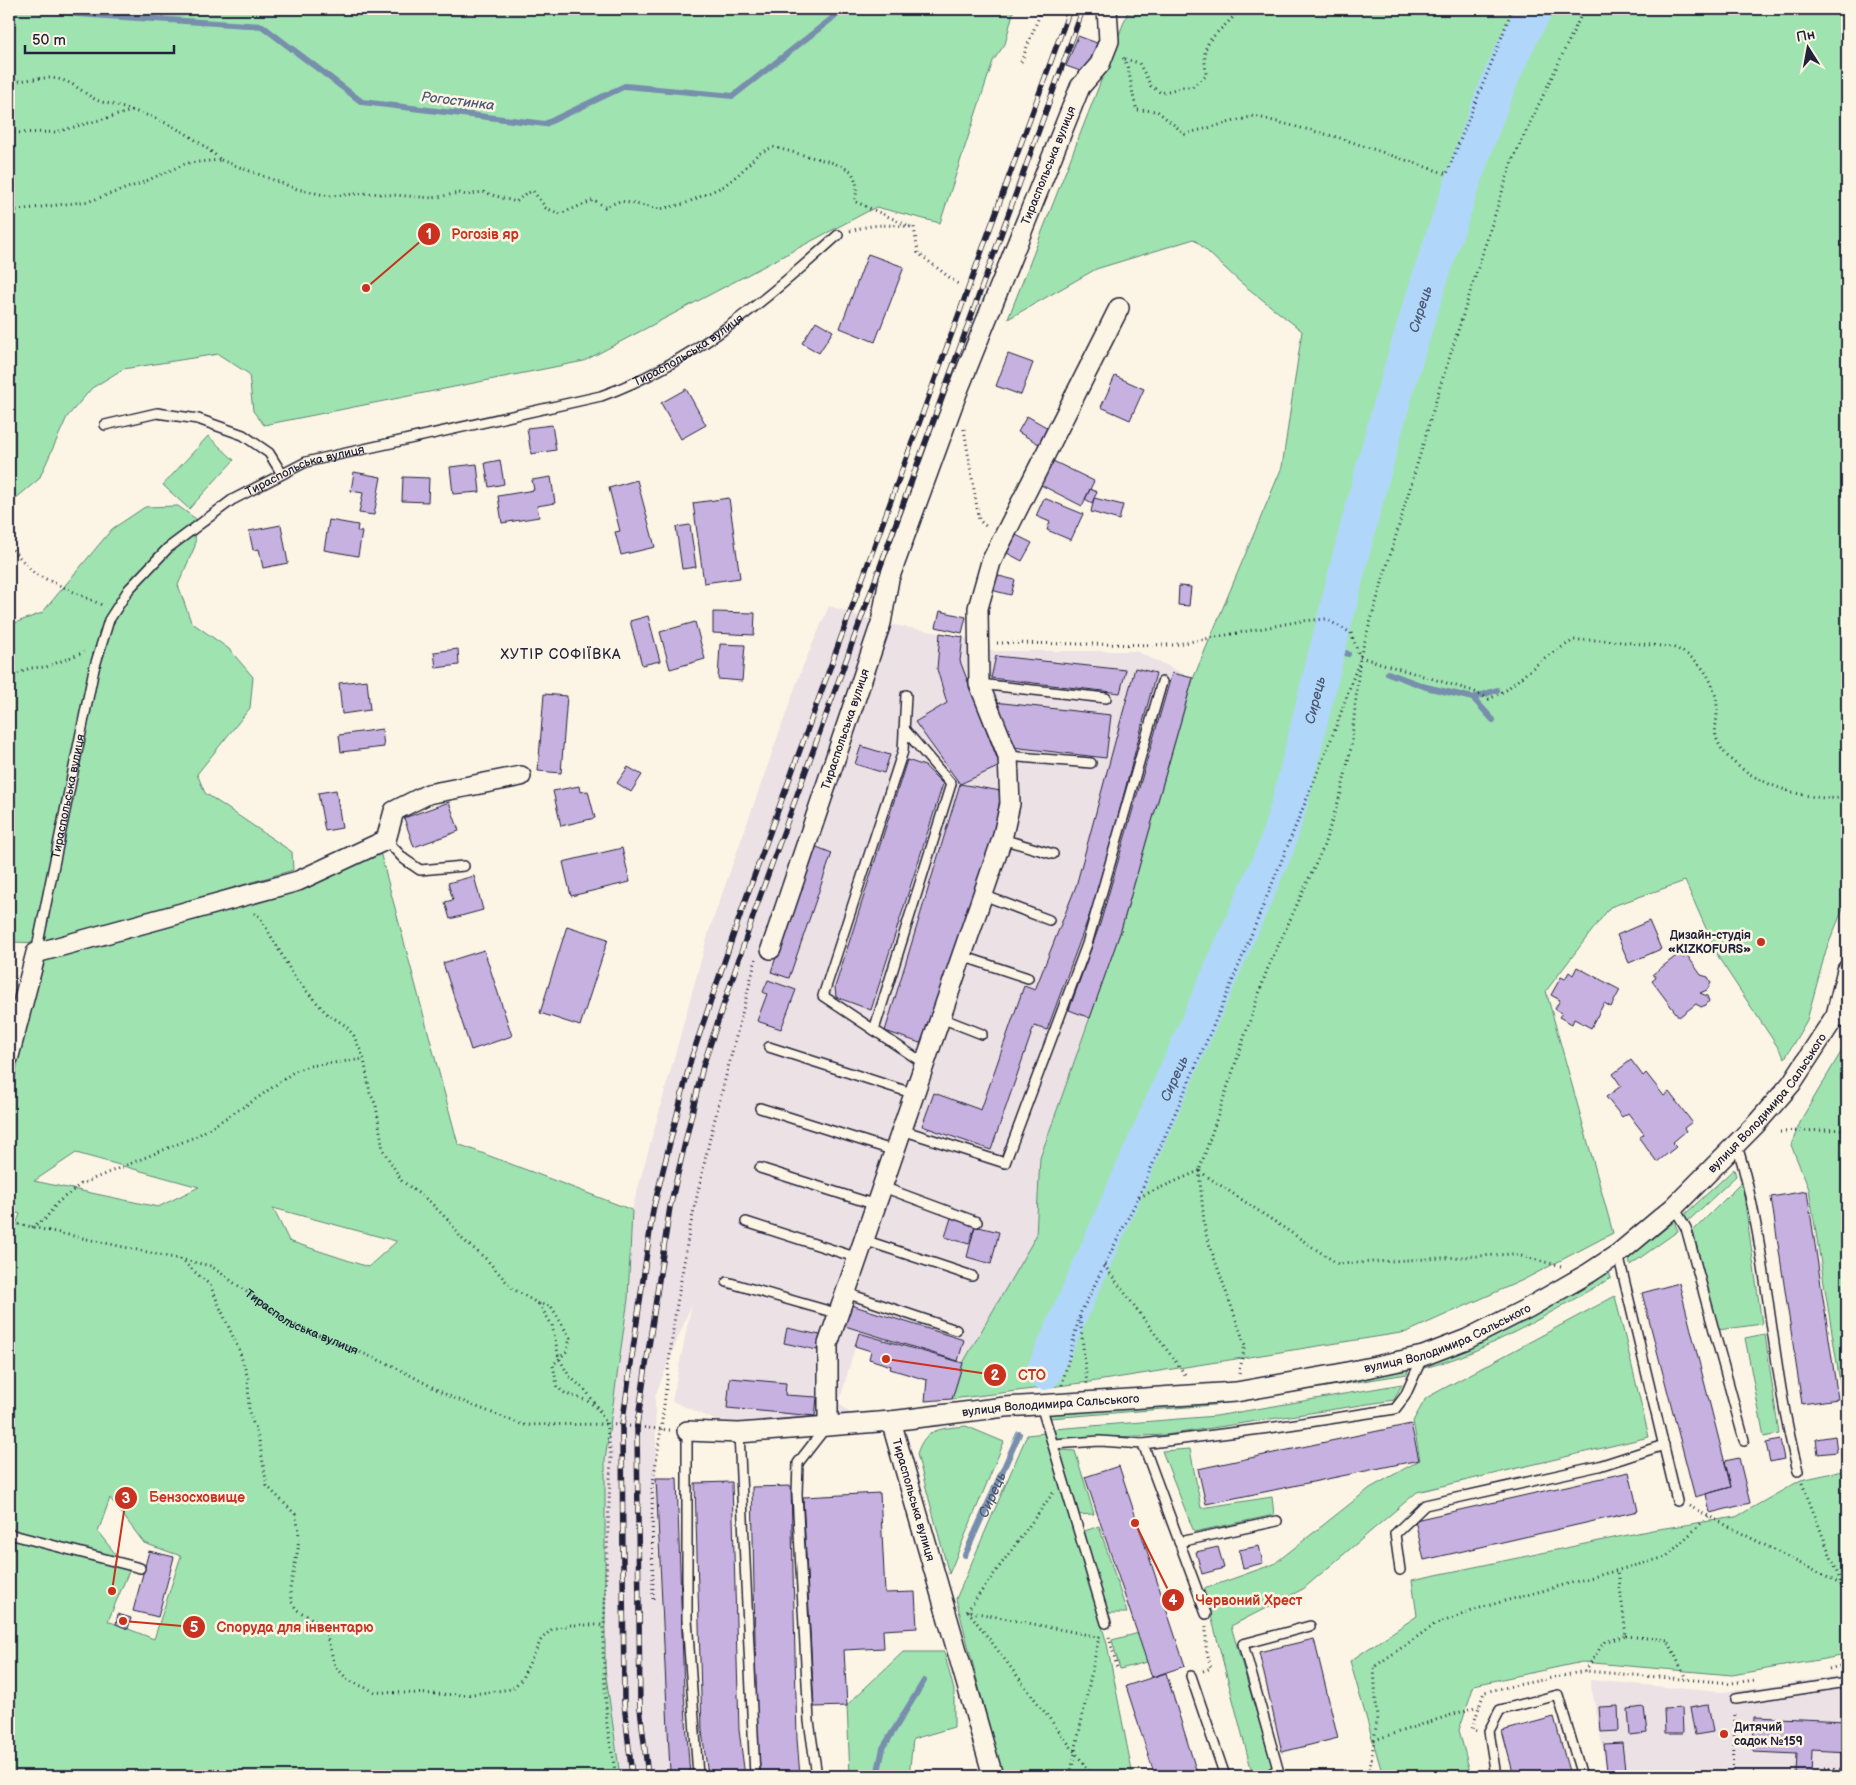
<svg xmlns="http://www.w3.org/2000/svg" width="1856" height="1785" font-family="'Balsamiq Sans',sans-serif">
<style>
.built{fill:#ece1e4}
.green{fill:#9fe4b0;stroke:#608376;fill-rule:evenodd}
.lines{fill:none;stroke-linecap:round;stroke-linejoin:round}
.stream{stroke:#778ead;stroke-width:6}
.river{stroke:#b0d6f9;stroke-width:36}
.building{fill:#c7b1e1;stroke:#22223b}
.service-casing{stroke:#22223b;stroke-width:12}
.minor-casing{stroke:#22223b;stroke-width:22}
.path{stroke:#22223b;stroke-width:3;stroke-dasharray:1 4;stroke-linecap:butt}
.service{stroke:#fcf5e5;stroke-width:9}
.minor{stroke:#fcf5e5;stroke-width:19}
.rail-casing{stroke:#22223b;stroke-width:5.5}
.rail{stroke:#fcf5e5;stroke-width:4;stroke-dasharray:11;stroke-linecap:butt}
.poi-dot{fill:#c8321e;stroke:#fcf5e5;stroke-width:2}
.labels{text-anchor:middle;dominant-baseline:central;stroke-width:5;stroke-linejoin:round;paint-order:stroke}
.street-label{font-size:12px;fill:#22223b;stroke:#fcf5e5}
.poi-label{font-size:12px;font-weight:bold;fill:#22223b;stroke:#fcf5e5;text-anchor:end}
.water-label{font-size:14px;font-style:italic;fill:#4d5874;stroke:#fcf5e5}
.neighbourhood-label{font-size:14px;letter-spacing:1px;fill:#22223b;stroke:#fcf5e5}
.leader{fill:none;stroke:#c8321e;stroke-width:2}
.callout-dot{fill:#c8321e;stroke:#fcf5e5;stroke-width:2}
.mark-label{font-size:15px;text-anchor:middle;font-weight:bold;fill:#fff}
.callout-label{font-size:14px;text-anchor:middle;font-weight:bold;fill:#c8321e;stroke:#fcf5e5;stroke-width:5;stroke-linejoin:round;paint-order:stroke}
</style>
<rect width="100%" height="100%" fill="#fcf5e5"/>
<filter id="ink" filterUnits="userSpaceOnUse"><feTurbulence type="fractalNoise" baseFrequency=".02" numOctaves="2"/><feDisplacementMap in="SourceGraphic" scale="10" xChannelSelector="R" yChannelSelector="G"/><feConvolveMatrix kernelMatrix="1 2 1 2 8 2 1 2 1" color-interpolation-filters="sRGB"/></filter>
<g filter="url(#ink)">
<path class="built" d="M829,606L881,623L963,637L994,651H1136L1193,678L1121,930L1040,1158L1036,1236L963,1363L859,1333L839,1403L856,1419L726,1425L672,1401L692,1303L655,1396L658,1552L671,1776H620L605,1669V1460L628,1299L632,1210L709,931L801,671Z
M1847,1674V1776H1608L1590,1680L1720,1692L1761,1688Z"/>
<path class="green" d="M9,9H1014L1005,44L993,61L940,223L876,207L584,361L264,425L253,411L249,374L218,354L123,369L92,388L67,417L39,479L9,504Z
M1129,9H1847V899L1826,950L1807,1020L1785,1058L1720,960L1685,881L1610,907L1546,991L1613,1233L1523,1280L1407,1332L1090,1382L952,1399L963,1363L1036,1236L1040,1158L1121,930L1193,679L1282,467L1302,331L1240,282L1194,239L1096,269L1008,319Z
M208,436L234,460L189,509L163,485Z
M178,506L196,519L195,546L178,585L191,622L229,649L253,677L250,708L197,774L205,793L292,852L293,870L46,943L9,942V625L42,613L112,529L145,507Z
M380,852L458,1144L632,1210L628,1299L605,1460V1669L620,1776H9V1227H15L20,1214L9,1211V1106L25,1028L45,961L304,888ZM76,1153L199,1187L158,1207L34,1181ZM273,1208L396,1241V1242L368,1267L289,1241ZM110,1498L144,1543L181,1556L154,1639L108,1621L129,1571L98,1532Z
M1847,1042V1426L1809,1189L1791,1145L1802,1118Z
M1734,1169L1736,1176L1686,1223L1683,1216Z
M1742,1182L1762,1324L1718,1330L1693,1231Z
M1674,1222L1678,1231L1630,1265L1629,1257Z
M1609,1272L1611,1278C1552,1311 1491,1351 1424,1368L1427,1363L1516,1324Z
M1615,1296L1649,1437L1417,1492L1303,1589L1231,1626L1275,1776H1253L1204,1589L1274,1564L1370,1488L1420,1460L1413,1421L1426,1398Z
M1765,1334L1779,1434L1764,1437L1745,1338Z
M1409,1367L1407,1374L1213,1405L1050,1418L1049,1413Z
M1402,1384L1394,1400L1166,1435L1057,1439L1054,1429L1216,1416Z
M966,1426L1004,1442L949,1574L917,1454C925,1427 941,1429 966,1426Z
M1045,1433L1107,1644L1133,1776H1002L956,1599L1027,1435Z
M1190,1449L1201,1508L1272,1497L1274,1515L1194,1532L1162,1451Z
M1062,1450L1075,1451L1094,1514L1076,1515L1057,1461Z
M1847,1470V1655L1732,1675L1582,1662L1474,1685L1459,1730L1471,1776H1383L1350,1661L1417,1616L1412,1580L1652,1530L1736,1517L1801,1480Z
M1099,1526L1127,1613H1110L1103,1605L1082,1532Z
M1139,1633L1147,1662L1120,1669L1112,1640Z
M903,1652H944L954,1690V1727L913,1739L909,1776H850L847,1705Z"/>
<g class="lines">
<g class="stream">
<path d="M56,9L76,14L262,26L362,102L545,124L625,86L733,96L844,9"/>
<path d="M1328,645L1348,654"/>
<path d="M1388,673L1426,687L1473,698L1497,690"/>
<path d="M1473,698L1493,720"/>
<path id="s1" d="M965,1555L1019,1434"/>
<path d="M877,1776L883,1748L924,1681"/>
</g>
<path class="river" id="s2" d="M1044,1372L1276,848L1291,798C1339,601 1385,404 1452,213C1476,144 1498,72 1535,9"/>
</g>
<path class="building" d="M1078,36L1097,43L1086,73L1066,66Z
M868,254L904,267L875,342L840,328Z
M816,321L833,331L819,353L802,343Z
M1008,354L1033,363L1021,395L996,386Z
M1115,376L1144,389L1130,420L1101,407Z
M686,389L706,425L681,439L661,403Z
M1027,416L1048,428L1039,444L1018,432Z
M552,425L556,450L531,454L527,428Z
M500,460L504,484L489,487L485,463Z
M1051,460L1094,481L1082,506L1039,484Z
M477,464L480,492L453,494L450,467Z
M354,472L381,477L374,515L359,513L363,493L351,491Z
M403,477L429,478L428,502L402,501Z
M551,477L555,503L537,506L539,517L502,523L498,496L534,490L532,480Z
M637,480L655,547L621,555L615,532L620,531L609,488Z
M1090,489L1097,492L1092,503L1085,499Z
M729,498L740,578L704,583L693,503Z
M1044,498L1083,514L1071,540L1047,530L1050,522L1036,516Z
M1094,498L1123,505L1119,520L1091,512Z
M329,520L358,525L357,531L362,532L358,556L324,550Z
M281,525L288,563L263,568L259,549L253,550L249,531Z
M690,525L696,567L682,569L676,527Z
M1016,535L1032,543L1022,561L1007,553Z
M995,575L1015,580L1011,595L991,590Z
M1179,586L1191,587L1189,606L1178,605Z
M940,611L966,617L962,633L936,627Z
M713,612L755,613L754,635L713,633Z
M648,616L660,661L642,665L630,621Z
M695,622L705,659L670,669L660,632Z
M940,633L963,637L960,661L1000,766L960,784L915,722L947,703L937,669Z
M720,644L745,645L742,681L718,679Z
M458,649L459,665L436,668L434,652Z
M996,656L1126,670L1120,693L991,678Z
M1135,668L1156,673L1098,892L1047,1030L1034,1026L991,1150L922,1126L934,1093L981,1110L1024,986L1035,990L1076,886Z
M1172,673L1193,678L1121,930L1090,1018L1069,1010L1100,924Z
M367,680L370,710L342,714L339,683Z
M544,694L567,696L561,773L538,771Z
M994,702L1111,715L1106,758L1012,747Z
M382,729L384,747L341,752L339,735Z
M861,746L890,755L884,773L855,764Z
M907,760L925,766L943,784L871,1010L836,997L835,987Z
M628,767L642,775L631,792L617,783Z
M960,784L1001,791L995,832L923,1044L885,1031Z
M579,786L580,792L588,791L595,818L561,826L553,791Z
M336,790L342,828L325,831L318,793Z
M449,802L459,831L414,847L404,818Z
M814,846L832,853L789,978L771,972Z
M622,848L630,882L571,896L563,862Z
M474,876L483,910L450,919L445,902L453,900L448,883Z
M1649,921L1661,949L1629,963L1617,935Z
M567,926L608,939L580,1026L540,1013Z
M484,950L512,1036L471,1050L443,963Z
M1680,953L1683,958L1687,955L1701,975L1708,977L1711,983L1707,990L1700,993L1707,996L1709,1001L1706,1005L1701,1007L1696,1004L1679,1017L1652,981L1656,978L1653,974Z
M1577,967L1620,990L1611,1007L1604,1003L1591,1028L1574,1019L1572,1024L1559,1017L1562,1013L1555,1009L1560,1000L1551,995L1561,977L1565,979L1569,972L1573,975Z
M768,980L796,990L781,1029L757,1021L767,994L763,992Z
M1631,1060L1643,1076L1646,1073L1664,1096L1669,1092L1692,1122L1684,1128L1686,1131L1672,1143L1676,1147L1657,1162L1639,1138L1644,1134L1628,1113L1622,1117L1606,1097L1621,1086L1613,1074Z
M1807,1191L1838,1399L1802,1404L1771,1197Z
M951,1218L975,1226L969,1244L945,1237Z
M975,1226L999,1232L991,1264L967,1257Z
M1679,1283L1731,1487L1695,1497L1642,1293Z
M851,1305L964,1340L958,1361L845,1326Z
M787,1328L820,1335L817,1350L784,1343Z
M859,1333L963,1363L952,1399L925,1401L927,1380L890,1369L891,1366L869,1359L871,1351L855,1346Z
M730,1378L786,1383L785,1395L817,1397L815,1416L727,1408Z
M1411,1424L1419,1460L1206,1504L1198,1469Z
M1835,1436L1837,1452L1818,1454L1816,1439Z
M1780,1440L1784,1459L1770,1462L1766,1443Z
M1739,1458L1750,1503L1710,1513L1706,1494L1731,1487L1725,1461Z
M1119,1466L1185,1666L1152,1677L1085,1477Z
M1629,1472L1638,1511L1424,1560L1415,1520Z
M656,1478H677L684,1693L690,1776H671L670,1771Z
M732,1482L739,1730L745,1776H708L702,1731L695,1483Z
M791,1486L797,1739L800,1776H761L757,1740L752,1487Z
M880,1493L885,1593L915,1592L917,1628L883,1630L884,1648L844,1650L847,1706L814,1707L803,1497Z
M1259,1546L1263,1563L1243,1568L1239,1550Z
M1218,1547L1224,1568L1202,1574L1196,1552Z
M149,1551L174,1557L158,1617L133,1611Z
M118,1614L131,1618L128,1629L116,1624Z
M1314,1639L1338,1738L1282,1752L1259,1652Z
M1166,1673L1198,1776H1155L1126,1686Z
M1708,1704L1713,1732L1695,1735L1690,1707Z
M1618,1706L1619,1731L1601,1732L1599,1707Z
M1644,1707L1647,1733L1630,1735L1628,1709Z
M1682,1708L1683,1733H1665L1664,1709Z
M1554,1717L1570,1775L1514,1776L1502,1731Z
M1754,1717L1847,1721V1752L1812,1750L1811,1776H1796L1797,1754L1753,1752Z
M1622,1743L1625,1770L1607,1771L1604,1744Z"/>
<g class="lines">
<g class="service-casing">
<g id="service">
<path d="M105,425L157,413L198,419L243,435L269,453L282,474"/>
<path d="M979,684L1106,698"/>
<path d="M906,695L903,751L823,996L925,1064"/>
<path d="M1008,756L1091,763"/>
<path d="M1002,839L1053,854"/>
<path d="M386,840L404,859L420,870L464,866"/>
<path d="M983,895L1049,920"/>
<path id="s4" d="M36,953L94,669L109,620L129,589L168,548L232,500L306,462L601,396C693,363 767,299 838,235"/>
<path d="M962,956L1028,978"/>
<path d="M1836,1015L1847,1024"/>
<path d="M941,1018L982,1034"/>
<path d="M874,1030L951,784L904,729"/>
<path d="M769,1047L915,1094"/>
<path d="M760,1108L895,1151"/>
<path d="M902,1130L1005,1163L1087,944L1162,682"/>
<path d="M1737,1145C1769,1251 1770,1364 1798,1471"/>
<path d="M760,1168L876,1205"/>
<path d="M883,1187L977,1222"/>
<path d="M1674,1207L1686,1228L1744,1440"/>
<path d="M746,1222L858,1258"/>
<path d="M864,1240L972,1276"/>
<path d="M1618,1254L1677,1501"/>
<path d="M727,1282L839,1314"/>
<path d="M846,1293L956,1330"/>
<path d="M1041,1405L1106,1623"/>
<path d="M687,1431V1619L698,1776"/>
<path d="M739,1433L755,1776"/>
<path d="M1053,1444L1100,1441L1143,1444L1269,1428L1395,1409L1405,1396L1423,1356"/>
<path d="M1143,1444L1206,1614"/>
<path d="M9,1534L140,1568"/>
<path d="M1179,1542L1277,1521"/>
<path d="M1400,1570L1395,1534L1425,1505L1599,1466L1664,1445"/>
<path d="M1191,1676L1225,1776"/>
<path d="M1736,1699L1847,1682"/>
<path d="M817,1776L809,1721L797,1494L798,1463L826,1427"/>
<path d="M1267,1776L1278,1769L1243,1644L1310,1626"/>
<path d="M1496,1776L1489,1731L1500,1710L1558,1695L1582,1776"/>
</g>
</g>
<g class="minor-casing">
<g id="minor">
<path id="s5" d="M771,949L881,623L889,579L957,393L1080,87L1100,64L1109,41L1107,9"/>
<path d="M9,1056L36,953L298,881L386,840L394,811L428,794L521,776"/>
<path id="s6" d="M891,1421L993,1776"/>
<path d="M828,1425V1344L1002,839L1010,804L1008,756L979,684L978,608L991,562L1119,308"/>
<path id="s7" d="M687,1431L739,1433L891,1421L1005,1407L1236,1392L1338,1374L1423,1356L1467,1339L1528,1308L1589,1273L1618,1254L1674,1207L1756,1124L1791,1084L1836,1015L1847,970"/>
</g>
</g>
<g class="path">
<path d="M1123,58C1131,68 1131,94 1137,110L1157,111L1185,134L1254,116L1337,137L1447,174C1468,118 1492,65 1512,9"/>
<path d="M1125,59L1139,63L1151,86L1161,93L1183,87H1192L1206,76C1206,68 1204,60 1205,52C1207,35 1232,24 1238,9"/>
<path d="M1021,62L1042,9"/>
<path d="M9,82C26,81 45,75 62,80C77,84 88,98 102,102C152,115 181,125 221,160L187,163L139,184L90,201L9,211"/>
<path d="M9,133L56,132L132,111"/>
<path d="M221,160L297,189L329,196L368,193L433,198L459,193L466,195L483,192L516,202L525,194L533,191L546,208L560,214L594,200L605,207L620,201L660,209L684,204L724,186L740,173L758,154L773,147L834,163L851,171C858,183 858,191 854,201L911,227"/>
<path d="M850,231C875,223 889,225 914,227L918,253L958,284"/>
<path d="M964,429L979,520L988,528"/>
<path d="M9,546L35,574L102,605"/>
<path d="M997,643L1173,645L1301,621L1326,619L1351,633L1359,655"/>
<path d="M1360,657L1473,691L1489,699L1506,690L1547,656L1574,640H1603L1672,647C1701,657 1719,685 1717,715C1716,727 1713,733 1719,744C1737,780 1810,804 1847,797"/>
<path d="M9,678L30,668L46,667L84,652"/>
<path d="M1847,855V865"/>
<path d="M254,913L260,917L295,978L326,1013L346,1026L354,1036L364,1059L370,1093L376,1105L383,1150L402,1181L429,1201L449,1221L461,1238L486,1259L513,1289L539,1304L551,1306L570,1338L567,1351L553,1365L557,1385C564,1398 578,1395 589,1402C597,1407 602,1416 607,1424"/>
<path d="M1780,1132L1847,1129"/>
<path d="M1139,1197L1199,1171L1205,1232L1245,1345L1239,1374"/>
<path id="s3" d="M9,1222L211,1266L288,1322L393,1366L449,1396L523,1425L607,1424L670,1430"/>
<path d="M32,1227L45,1219L58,1202L81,1184L197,1136L256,1099L295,1071L309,1066L364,1059"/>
<path d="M180,1259L210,1285L239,1350L248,1378L249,1412L259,1440L267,1486L295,1514L299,1530L298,1549L290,1589L291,1601L297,1610L324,1626L335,1666L348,1680L375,1692L464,1695L512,1689L521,1680L541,1640L552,1629L570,1625H604"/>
<path d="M1104,1265L1187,1377"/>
<path d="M1561,1266L1513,1254L1338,1264L1199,1171L1267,970L1323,848L1341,793L1351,748L1360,657L1440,387L1512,161L1584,9"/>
<path d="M539,1304L552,1325L559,1358L569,1376L586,1391L602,1413"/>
<path d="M1080,1318L1087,1384"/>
<path d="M1062,1385L1080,1314L1138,1198L1228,992L1336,727L1358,664"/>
<path d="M606,1423L611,1455L603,1649L607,1726L616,1776"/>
<path d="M1802,1483L1842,1585L1847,1607"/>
<path d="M1053,1493L967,1611L1099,1637L1070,1776"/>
<path d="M1689,1506L1842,1585"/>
<path d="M653,1599L652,1488L661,1430L674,1322L689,1232L710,1138L756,959"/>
<path d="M968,1611L1093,1776"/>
<path d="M1626,1636L1668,1640L1686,1679"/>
<path d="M1109,1637L1117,1667"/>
<path d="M1829,1669L1847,1664"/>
<path d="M1203,1671L1211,1668L1206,1648V1626"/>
<path d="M1585,1671L1604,1642L1626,1636L1618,1570"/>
<path d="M1476,1731L1472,1729L1484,1692L1585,1671L1731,1683L1756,1680"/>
<path d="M1374,1740L1479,1706"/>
<path d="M1370,1768L1372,1776"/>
<path d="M1824,1769L1847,1768"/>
<path d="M1356,1776L1370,1768L1377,1720L1374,1667L1434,1625L1483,1607L1666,1557L1710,1515"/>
<path d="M1733,1776L1735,1712"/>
</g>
<use href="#service" class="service"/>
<use href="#minor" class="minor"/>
<g class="rail-casing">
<path id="rail" d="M632,1776L624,1703L622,1426L653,1210L691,1059L745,901L1070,9
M648,1776L640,1708L637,1425L670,1207L703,1066L758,902L1083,9"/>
</g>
<use href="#rail" class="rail"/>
</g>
</g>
<g class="poi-dot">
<circle cx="1761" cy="942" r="5"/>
<circle cx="1724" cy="1734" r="5"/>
</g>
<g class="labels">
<g class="street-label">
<text stroke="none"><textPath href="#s5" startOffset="832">Тираспольська вулиця</textPath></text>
<text stroke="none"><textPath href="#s4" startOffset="999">Тираспольська вулиця</textPath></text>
<text stroke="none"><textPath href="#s4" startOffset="594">Тираспольська вулиця</textPath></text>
<text stroke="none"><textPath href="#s5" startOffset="232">Тираспольська вулиця</textPath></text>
<text stroke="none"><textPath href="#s4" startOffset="160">Тираспольська вулиця</textPath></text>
<text stroke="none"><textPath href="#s7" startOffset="1175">вулиця Володимира Сальського</textPath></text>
<text stroke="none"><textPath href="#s3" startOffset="314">Тираспольська вулиця</textPath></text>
<text stroke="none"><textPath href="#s7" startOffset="770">вулиця Володимира Сальського</textPath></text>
<text stroke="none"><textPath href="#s7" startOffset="365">вулиця Володимира Сальського</textPath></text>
<text stroke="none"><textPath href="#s6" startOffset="82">Тираспольська вулиця</textPath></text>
</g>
<g class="poi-label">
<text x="1751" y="935">Дизайн-студія<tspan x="1751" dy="14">«KIZKOFURS»</tspan></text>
<text x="1734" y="1727" text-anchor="start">Дитячий<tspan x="1734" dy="14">садок №159</tspan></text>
</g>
<g class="water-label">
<text transform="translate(458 101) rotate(7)">Рогостинка</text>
<text stroke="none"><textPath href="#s2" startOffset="1131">Сирець</textPath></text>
<text stroke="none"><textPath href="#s2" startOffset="726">Сирець</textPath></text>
<text stroke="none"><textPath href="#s2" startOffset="321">Сирець</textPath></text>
<text stroke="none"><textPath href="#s1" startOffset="66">Сирець</textPath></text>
</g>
<g class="neighbourhood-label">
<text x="561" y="654">ХУТІР СОФІЇВКА</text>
</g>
</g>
<path class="leader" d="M366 288L429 234M886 1359L995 1375M112 1591L126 1498M1135 1523L1173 1600M123 1621L194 1627"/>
<g class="callout-dot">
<circle cx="366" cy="288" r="5"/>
<circle cx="886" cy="1359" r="5"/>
<circle cx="112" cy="1591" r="5"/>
<circle cx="1135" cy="1523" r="5"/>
<circle cx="123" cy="1621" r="5"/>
<circle cx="429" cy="234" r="12"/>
<circle cx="995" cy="1375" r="12"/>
<circle cx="126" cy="1498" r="12"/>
<circle cx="1173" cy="1600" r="12"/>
<circle cx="194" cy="1627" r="12"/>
</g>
<g class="mark-label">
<text x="429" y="239">1</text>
<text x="995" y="1380">2</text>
<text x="126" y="1503">3</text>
<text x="1173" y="1605">4</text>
<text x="194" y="1632">5</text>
</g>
<g class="callout-label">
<text x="485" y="239">Рогозів яр</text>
<text x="1032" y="1380">СТО</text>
<text x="197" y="1502">Бензосховище</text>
<text x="1249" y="1605">Червоний Хрест</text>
<text x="295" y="1632">Споруда для інвентарю</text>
</g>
<rect width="1856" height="1785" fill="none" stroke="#fcf5e5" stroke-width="30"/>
<rect x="15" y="15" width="1826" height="1755" fill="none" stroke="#22223b" stroke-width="2" filter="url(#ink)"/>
<g transform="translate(1808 48) rotate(349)" stroke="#fcf5e5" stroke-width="4" paint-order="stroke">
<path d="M0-4L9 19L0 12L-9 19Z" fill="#22223b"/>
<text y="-8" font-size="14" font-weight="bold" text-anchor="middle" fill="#22223b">Пн</text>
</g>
<path d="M25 45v8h149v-8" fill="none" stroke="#22223b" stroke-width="2.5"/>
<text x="32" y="45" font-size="15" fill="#22223b" stroke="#fcf5e5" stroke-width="4" paint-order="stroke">50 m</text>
</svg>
